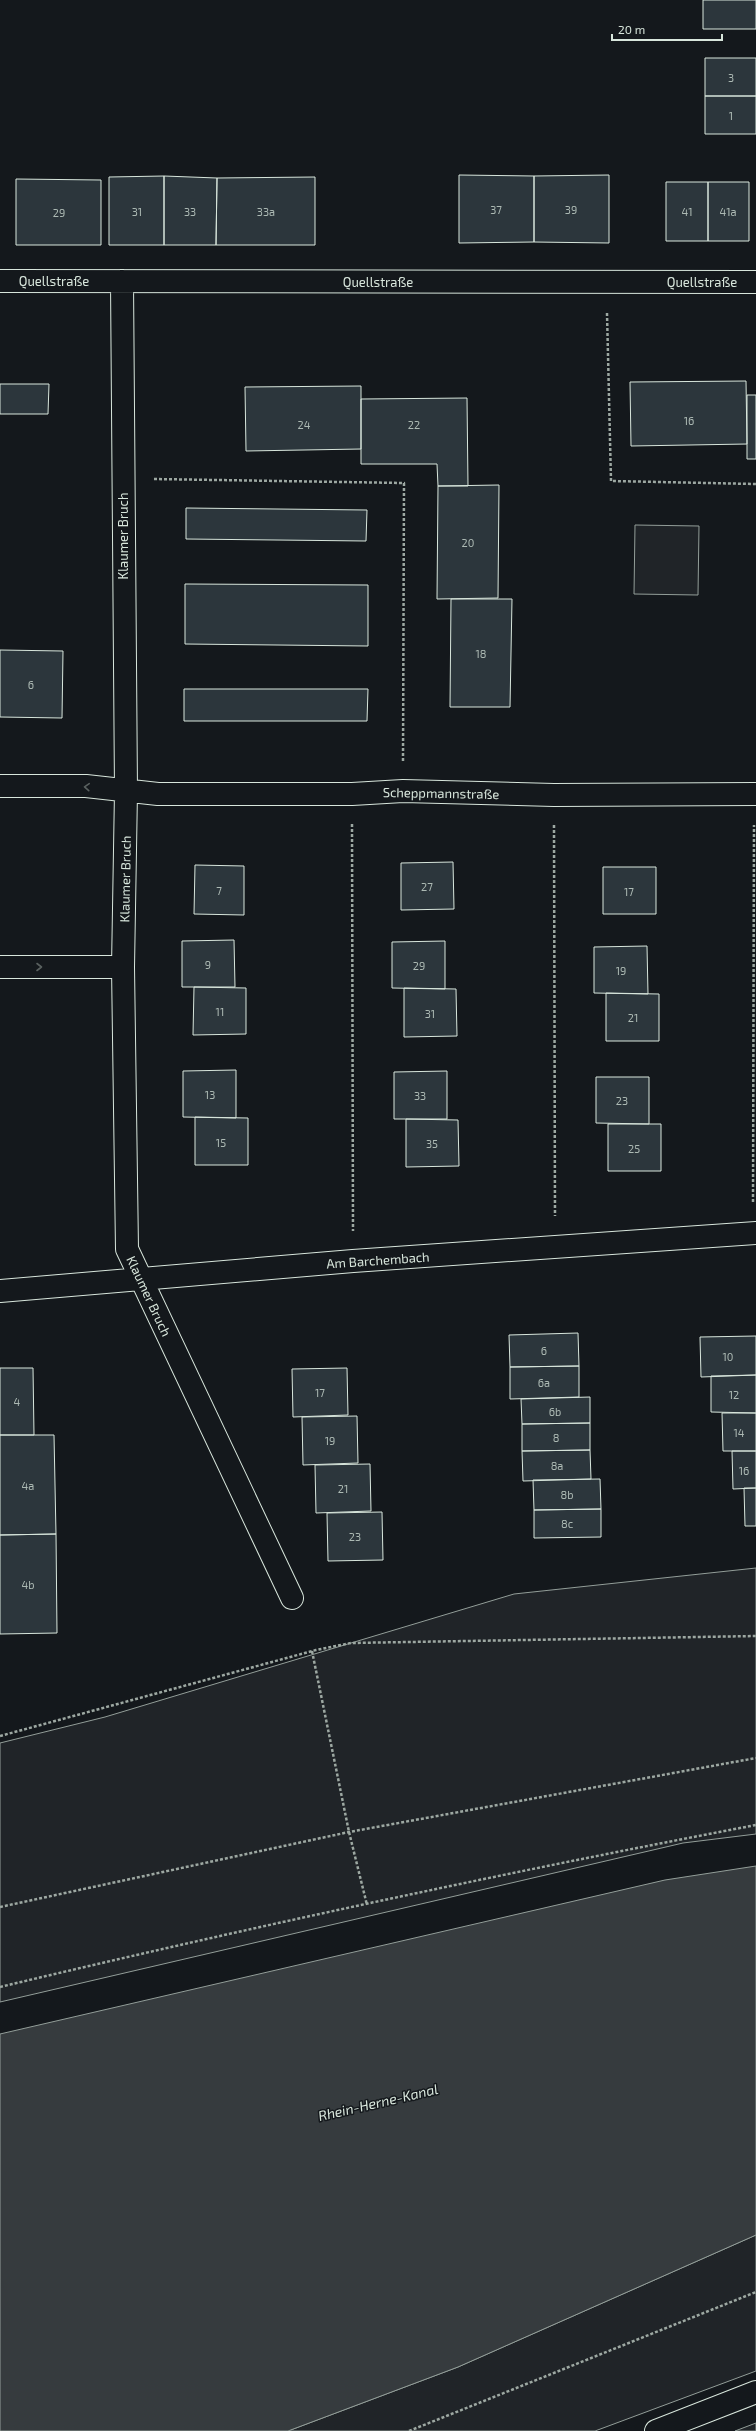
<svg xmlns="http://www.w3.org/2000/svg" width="756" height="2431" font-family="'Exo 2',sans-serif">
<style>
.green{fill:#202428;stroke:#939e99}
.water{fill:#363b3e;stroke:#939e99}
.building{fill:#2c363c;stroke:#d8e6dc}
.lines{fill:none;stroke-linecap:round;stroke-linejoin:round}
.minor-casing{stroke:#d8e6dc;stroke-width:24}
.path{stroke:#9da8a2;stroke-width:2.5;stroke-dasharray:3 2;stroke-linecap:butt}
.minor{stroke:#14181c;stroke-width:22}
.oneway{stroke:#59605f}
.labels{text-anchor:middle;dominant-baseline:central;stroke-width:3;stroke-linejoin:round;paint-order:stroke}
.number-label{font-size:11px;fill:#adbab4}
.street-label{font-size:13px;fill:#d8e6dc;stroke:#14181c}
.water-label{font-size:14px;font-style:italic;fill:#d8e6dc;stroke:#14181c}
</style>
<rect width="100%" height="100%" fill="#14181c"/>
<path class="green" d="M635,525L699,526L698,595L634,594Z
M756,1568V1834L683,1843L0,2002V1743L105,1717L514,1594Z
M756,2235V2371L595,2431H288L458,2367Z
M756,2423V2431H735Z"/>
<path class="water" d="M756,1866V2235L458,2367L288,2431H0V2034L665,1880Z"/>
<path class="building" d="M703,0H756V29H703Z
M705,58H756V96H705Z
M705,96H756V134H705Z
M459,175L534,176V242L459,243Z
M609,175V243L534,242V176Z
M164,176V245H109V177Z
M164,176L217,178L216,245H164Z
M315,177V245H216L217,178Z
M16,179L101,180V245H16Z
M666,182H708V241H666Z
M708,182H749V241H708Z
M746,381L747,444L631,446L630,382Z
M0,384H49L48,414H0Z
M361,386V449L246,451L245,387Z
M747,395H756V459H747Z
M467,398L468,486H438L437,464H361V399Z
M499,485L498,598L437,599L438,486Z
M186,508L367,510L366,541L186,539Z
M185,584L368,585V646L185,644Z
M451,599H512L510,707H450Z
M0,650L63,651L62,718L0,717Z
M184,689H368L367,721H184Z
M453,862L454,909L401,910V863Z
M195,865L244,866V915L194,914Z
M603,867H656V914H603Z
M234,940L235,987H182V941Z
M445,941V989L392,988V942Z
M647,946L648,994L594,993V947Z
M194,987L246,988V1034L193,1035Z
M404,988L456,989L457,1036L404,1037Z
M606,993L659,994V1041H606Z
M236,1070V1118L183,1117V1071Z
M447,1071V1119H394V1072Z
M596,1077H649V1124L596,1123Z
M195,1117L248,1118V1165H195Z
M406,1119L458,1120L459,1166L406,1167Z
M608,1124H661V1171H608Z
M578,1333L579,1366L510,1367L509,1335Z
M756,1336V1375L701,1377L700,1337Z
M579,1366V1397L510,1399V1367Z
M0,1368H33L34,1435H0Z
M347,1368L348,1415L293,1417L292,1369Z
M756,1375V1413L711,1412V1376Z
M590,1397V1423L522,1424L521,1399Z
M722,1413H756V1451H723Z
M357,1416L358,1463L303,1465L302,1417Z
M590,1423V1450L522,1451V1424Z
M0,1435H54L56,1534L0,1535Z
M590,1450L591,1479L523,1481L522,1451Z
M732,1451H756V1488L733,1489Z
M370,1464L371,1511L316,1513L315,1465Z
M600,1479L601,1509L534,1510L533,1480Z
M744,1488H756V1526H745Z
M601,1509V1537L534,1538V1510Z
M382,1512L383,1560L328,1561L327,1513Z
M56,1534L57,1633L0,1634V1535Z"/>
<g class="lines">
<g class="minor-casing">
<path id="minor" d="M0,281L756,282
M122,281L126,791L123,967L127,1249L292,1598
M0,786H86L158,794H352L403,791L554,795L756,794
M0,967H123
M0,1291L353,1261L756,1233
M656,2431L756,2392"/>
</g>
<path class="path" d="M607,313L611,481L756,484
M154,479L404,483L403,761
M352,824L353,1231
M554,825L555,1216
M753,1202L754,825
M312,1651L349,1832L367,1905
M0,1736L316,1650L351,1643L756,1636
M0,1907L349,1832L756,1758
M0,1987C251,1927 503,1873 756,1825
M409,2431L756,2292"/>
<use href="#minor" class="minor"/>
</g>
<defs><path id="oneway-chevron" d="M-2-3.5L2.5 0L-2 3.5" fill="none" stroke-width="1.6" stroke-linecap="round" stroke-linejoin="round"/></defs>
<g class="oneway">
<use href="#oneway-chevron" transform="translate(87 787) rotate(-176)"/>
<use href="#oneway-chevron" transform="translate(39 967)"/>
</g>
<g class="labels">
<g class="number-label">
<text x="731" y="77">3</text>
<text x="731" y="115">1</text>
<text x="496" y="209">37</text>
<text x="571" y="209">39</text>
<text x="137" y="211">31</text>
<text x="190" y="211">33</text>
<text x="266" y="211">33a</text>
<text x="687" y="211">41</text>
<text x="728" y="211">41a</text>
<text x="59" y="212">29</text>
<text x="689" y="420">16</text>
<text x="304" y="424">24</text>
<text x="414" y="424">22</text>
<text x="468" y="542">20</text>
<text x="481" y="653">18</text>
<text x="31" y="684">6</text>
<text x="427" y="886">27</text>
<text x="219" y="890">7</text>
<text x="629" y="891">17</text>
<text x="208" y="964">9</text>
<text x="419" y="965">29</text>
<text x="621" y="970">19</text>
<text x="220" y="1011">11</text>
<text x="430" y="1013">31</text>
<text x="633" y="1017">21</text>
<text x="210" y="1094">13</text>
<text x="420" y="1095">33</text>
<text x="622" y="1100">23</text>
<text x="221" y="1142">15</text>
<text x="432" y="1143">35</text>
<text x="634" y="1148">25</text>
<text x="544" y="1350">6</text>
<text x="728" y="1356">10</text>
<text x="544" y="1382">6a</text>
<text x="320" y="1392">17</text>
<text x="734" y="1394">12</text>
<text x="17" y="1401">4</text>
<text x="555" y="1411">6b</text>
<text x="739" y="1432">14</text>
<text x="556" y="1437">8</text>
<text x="330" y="1440">19</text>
<text x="557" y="1465">8a</text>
<text x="744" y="1470">16</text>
<text x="28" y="1485">4a</text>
<text x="343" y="1488">21</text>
<text x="567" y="1494">8b</text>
<text x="567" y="1523">8c</text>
<text x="355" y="1536">23</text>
<text x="28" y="1584">4b</text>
</g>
<g class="street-label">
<text x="54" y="281">Quellstraße</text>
<text x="378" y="282">Quellstraße</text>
<text x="702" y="282">Quellstraße</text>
<text transform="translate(123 536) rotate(-90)">Klaumer Bruch</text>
<text transform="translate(441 793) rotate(1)">Scheppmannstraße</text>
<text transform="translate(125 879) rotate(-89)">Klaumer Bruch</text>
<text transform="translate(378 1260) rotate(-4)">Am Barchembach</text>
<text transform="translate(149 1296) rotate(65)">Klaumer Bruch</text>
</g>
<g class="water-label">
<text transform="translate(378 2102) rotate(-13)">Rhein-Herne-Kanal</text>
</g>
</g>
<path d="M612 34v6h110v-6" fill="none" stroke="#d8e6dc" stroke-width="2"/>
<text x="618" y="34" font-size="12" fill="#d8e6dc" stroke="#14181c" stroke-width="3" paint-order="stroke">20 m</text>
</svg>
